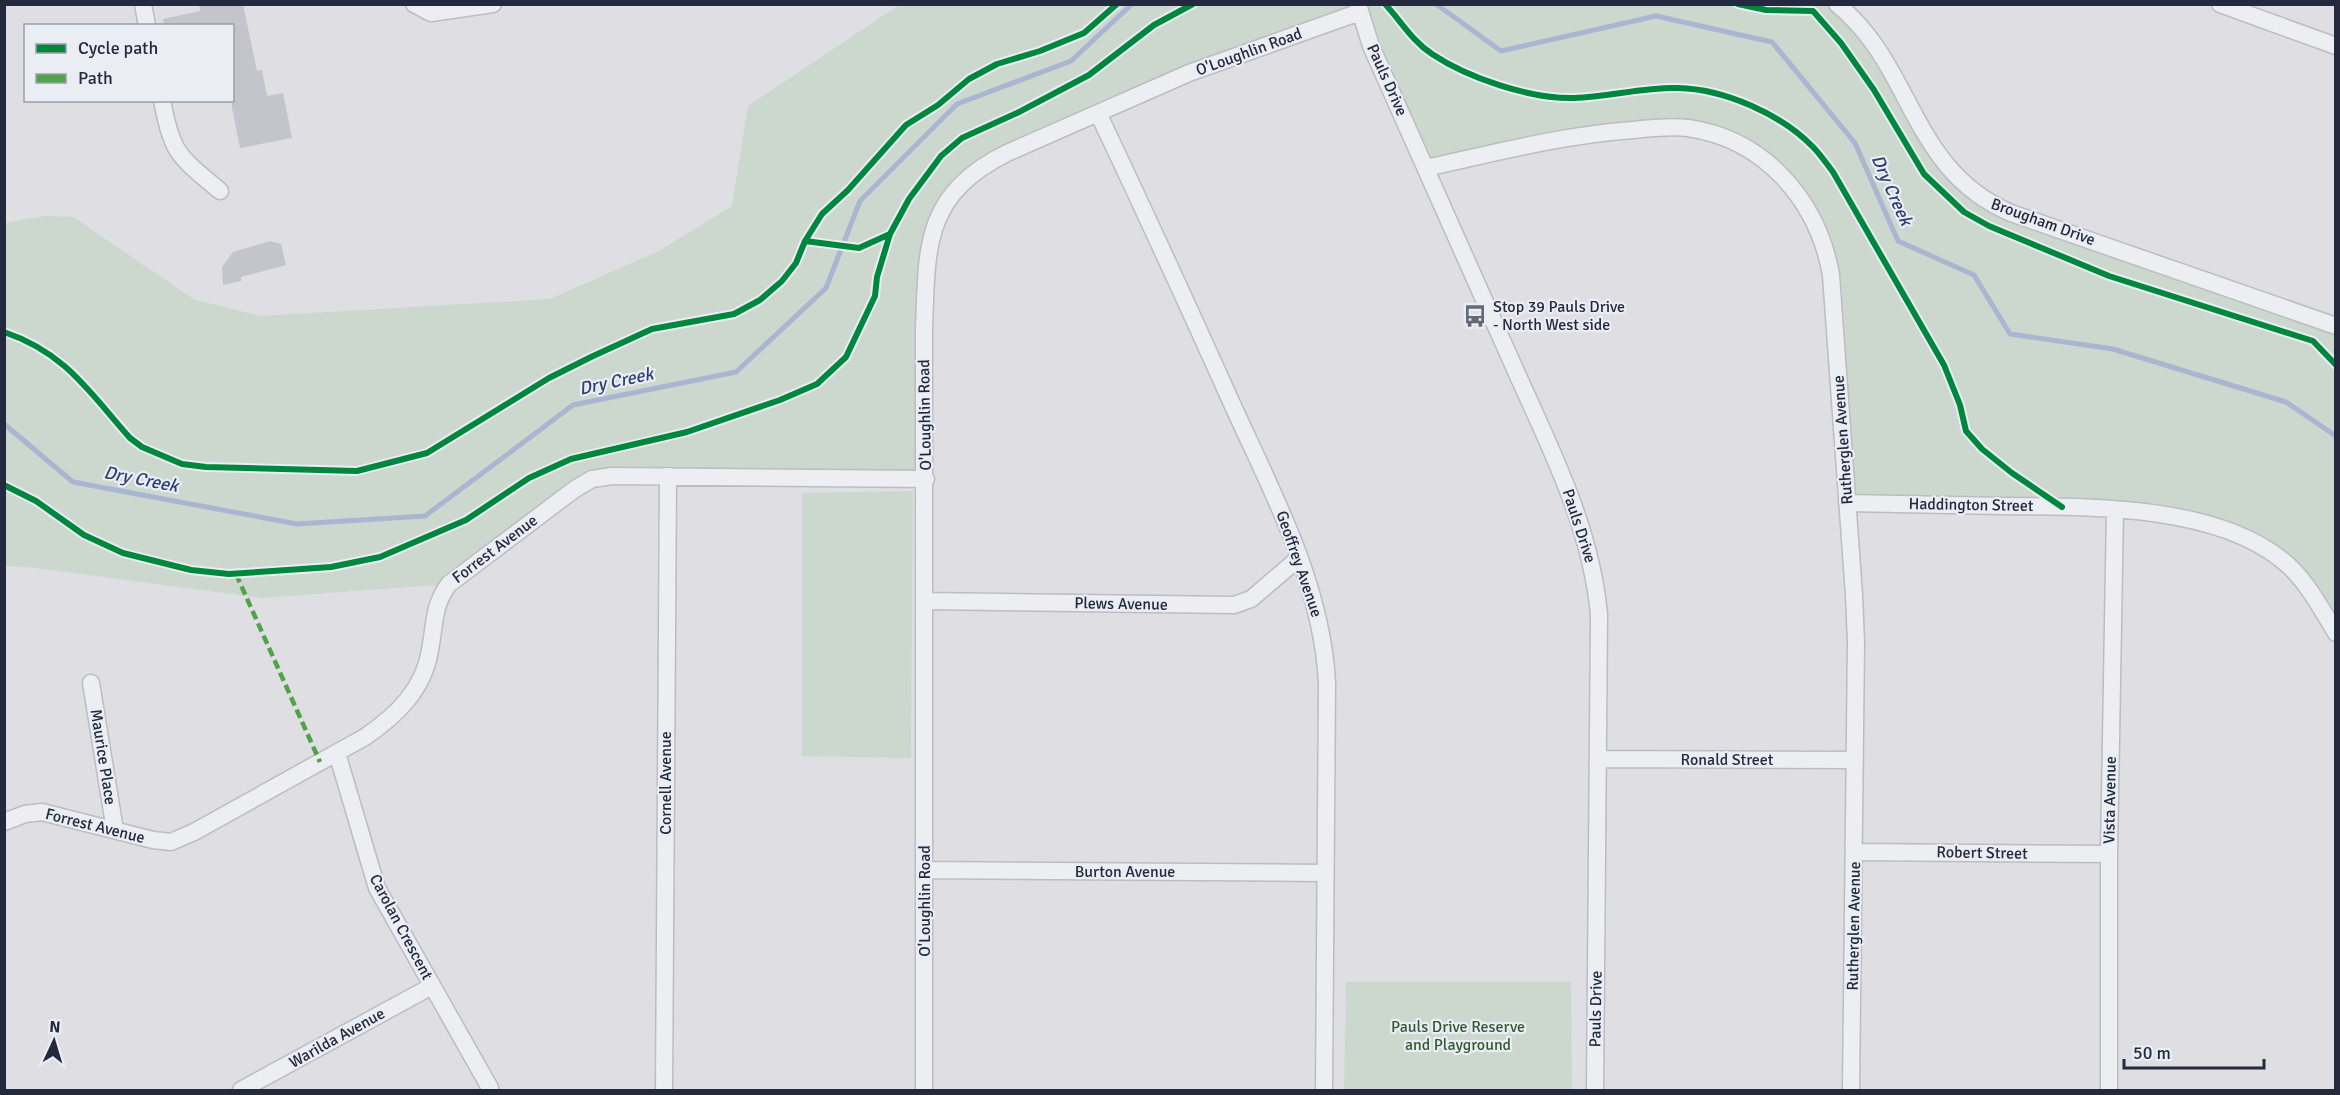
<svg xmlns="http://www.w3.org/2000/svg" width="2340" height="1095" font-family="Signika,sans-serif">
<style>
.green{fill:#ccd7cd}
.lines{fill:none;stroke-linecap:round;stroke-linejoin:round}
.stream{stroke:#aab5d2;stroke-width:5}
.building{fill:#c4c5ca}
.minor-casing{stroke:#bcbcc1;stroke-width:19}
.minor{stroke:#edeef1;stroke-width:16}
.quiet{stroke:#50a346;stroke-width:4.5;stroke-dasharray:9 4.5;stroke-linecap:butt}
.cycleway-casing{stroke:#eaedf4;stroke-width:10}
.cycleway{stroke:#00873e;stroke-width:6}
.labels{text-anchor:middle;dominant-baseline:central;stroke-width:4.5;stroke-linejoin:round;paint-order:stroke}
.street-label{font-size:16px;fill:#24293d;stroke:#eaedf4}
.poi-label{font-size:16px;fill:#24293d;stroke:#eaedf4;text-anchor:start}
.park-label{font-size:16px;fill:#315a31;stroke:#eaedf4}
.water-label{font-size:18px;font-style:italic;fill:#2c4073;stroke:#eaedf4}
</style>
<rect width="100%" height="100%" fill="#dedee3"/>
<path class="green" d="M899,5H1834L1863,30L1968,189L2335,325V634L2271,552L2147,512L1847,503L1828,262L1774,168L1727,139L1675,127L1426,168L1358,5L982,166L931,237L926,479L602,477L449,584L261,598L28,567L5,566V223L45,216L73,217L195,300L261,316L550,299L659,251L732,206L748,106Z
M913,491L911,758L802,756V493Z
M1346,982H1571L1572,1090H1344Z"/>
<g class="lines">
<path class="stream" d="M1436,4L1501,51L1656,16L1772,42L1855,143L1898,241L1974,275L2010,334L2113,349L2286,402L2336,436
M4,424L73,482L297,524L425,516L573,405L736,372L826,288L860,201L957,104L1071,61L1132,4"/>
</g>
<path class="building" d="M199,4H243L257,71L262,70L267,96L283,93L292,138L240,148L232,108V26H164L163,19L200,11Z
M270,241L281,244L286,265L241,277V281L223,285L222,267L233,252Z"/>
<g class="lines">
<g class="minor-casing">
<path id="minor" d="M143,4L147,26
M414,4L431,13L493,4
M1358,4L1371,46C1418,150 1464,254 1510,358C1547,442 1591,524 1599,615L1595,1090
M1837,4C1914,66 1909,169 2011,213L2336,326
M2220,4L2336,46
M162,100C172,155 179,156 220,191
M1098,113C1144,210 1189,308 1233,406C1273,494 1322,584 1327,683L1324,1090
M1426,168C1494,153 1563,135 1633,130C1651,128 1670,126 1688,128C1765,139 1818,201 1831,275L1854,595L1856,642L1851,1090
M1847,503C1899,504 1950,505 2002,506C2086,507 2213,504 2282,560C2306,579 2320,607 2336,633
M926,601L1234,605L1251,599L1299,558
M91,683L115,830
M337,753L377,888L490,1088L489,1090
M1598,759L1855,760
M4,822L25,814L42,812L153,840L171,842L194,832L365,737C397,715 424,689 430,650C435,624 433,605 449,584L575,489L592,479L612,476L926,479
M1855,852L2109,854
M925,870L1325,873
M241,1090L432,986
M664,1090L668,476
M924,1090V330C927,247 923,195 1007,153L1189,73L1360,12
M2109,1090V854L2115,509"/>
</g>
<use href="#minor" class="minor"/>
<path class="quiet" d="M236,574L320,762"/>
<g class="cycleway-casing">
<path id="cycleway" d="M1385,4C1401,21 1412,41 1432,54C1468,78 1530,99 1574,98C1609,97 1643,87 1678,88C1724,89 1781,114 1813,147C1820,154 1826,163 1833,172L1944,365L1960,405L1966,431L1982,449L2012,473L2062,507
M1738,4L1766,10L1813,11L1841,43L1874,90L1924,174L1964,212L1989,226L2109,276L2313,341L2336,365
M805,241L859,248L890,234
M4,332C66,353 89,392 130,438L142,447L182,464L206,467L357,471L427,453L549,378L591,357L652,329L734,314L760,300L782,281L796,263L805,241L822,214L848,190L906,125L938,105L969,79L997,64L1040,51L1084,33L1117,4
M4,485L36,501L84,535L123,553L191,570L229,574L331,567L380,557L466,520L529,478L571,459L687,432L780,400L817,384L846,357L875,296L877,277L890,234L909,199L941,156L962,138L1017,113L1089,75L1154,25L1193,4"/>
</g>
<use href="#cycleway" class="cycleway"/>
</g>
<defs>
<g id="bus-bare" transform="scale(1.8)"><path d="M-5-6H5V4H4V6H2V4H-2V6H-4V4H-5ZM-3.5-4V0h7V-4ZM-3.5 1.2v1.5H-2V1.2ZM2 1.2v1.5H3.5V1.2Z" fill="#656877" stroke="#eaedf4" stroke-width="2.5" paint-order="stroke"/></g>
</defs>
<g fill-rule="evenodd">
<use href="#bus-bare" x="1475" y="316"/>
</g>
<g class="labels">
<g class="street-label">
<text transform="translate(1249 52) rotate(-20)">O'Loughlin Road</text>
<text transform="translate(1387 80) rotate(66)">Pauls Drive</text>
<text transform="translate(2043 222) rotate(20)">Brougham Drive</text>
<text transform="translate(925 415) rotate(-91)">O'Loughlin Road</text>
<text transform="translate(1843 440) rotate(-94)">Rutherglen Avenue</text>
<text transform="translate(1971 505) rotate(1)">Haddington Street</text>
<text transform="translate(1579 526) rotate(72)">Pauls Drive</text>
<text transform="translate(495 549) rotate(-37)">Forrest Avenue</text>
<text transform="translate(1299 564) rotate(71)">Geoffrey Avenue</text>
<text transform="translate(1121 604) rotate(1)">Plews Avenue</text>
<text transform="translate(103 757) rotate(81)">Maurice Place</text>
<text x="1727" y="760">Ronald Street</text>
<text transform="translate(666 783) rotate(-90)">Cornell Avenue</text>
<text transform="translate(2110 800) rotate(-89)">Vista Avenue</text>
<text transform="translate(95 826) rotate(14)">Forrest Avenue</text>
<text transform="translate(1982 853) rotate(1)">Robert Street</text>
<text x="1125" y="872">Burton Avenue</text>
<text transform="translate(925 901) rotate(-90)">O'Loughlin Road</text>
<text transform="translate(1854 926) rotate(-89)">Rutherglen Avenue</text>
<text transform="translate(401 927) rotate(62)">Carolan Crescent</text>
<text transform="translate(1596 1009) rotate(-89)">Pauls Drive</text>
<text transform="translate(337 1038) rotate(-29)">Warilda Avenue</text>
</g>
<g class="poi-label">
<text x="1493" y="307">Stop 39 Pauls Drive<tspan x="1493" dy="18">- North West side</tspan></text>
</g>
<g class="park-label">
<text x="1458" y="1027">Pauls Drive Reserve<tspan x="1458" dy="18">and Playground</tspan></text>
</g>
<g class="water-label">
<text transform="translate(1892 190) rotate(66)">Dry Creek</text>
<text transform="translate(616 381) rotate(-12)">Dry Creek</text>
<text transform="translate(141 479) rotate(11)">Dry Creek</text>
</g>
</g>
<rect width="2340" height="1095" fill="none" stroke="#24293d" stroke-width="12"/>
<rect x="24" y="24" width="210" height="78" fill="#eaedf4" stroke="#9b9fab" stroke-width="1.5"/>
<rect x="36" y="44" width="30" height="9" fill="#00873e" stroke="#9b9fab" stroke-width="1.5"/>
<text x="78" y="54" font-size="18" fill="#24293d">Cycle path</text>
<rect x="36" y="74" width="30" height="9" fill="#50a346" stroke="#9b9fab" stroke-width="1.5"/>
<text x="78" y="84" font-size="18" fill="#24293d">Path</text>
<g transform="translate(54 1041) rotate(4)" stroke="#eaedf4" stroke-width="4.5" paint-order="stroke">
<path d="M0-4.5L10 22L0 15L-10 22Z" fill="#24293d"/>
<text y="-9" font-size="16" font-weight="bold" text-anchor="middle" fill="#24293d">N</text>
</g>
<path d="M2124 1059v9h140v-9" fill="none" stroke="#24293d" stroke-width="3"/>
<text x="2133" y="1059" font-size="18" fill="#24293d" stroke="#eaedf4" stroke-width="4.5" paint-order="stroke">50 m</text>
</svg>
